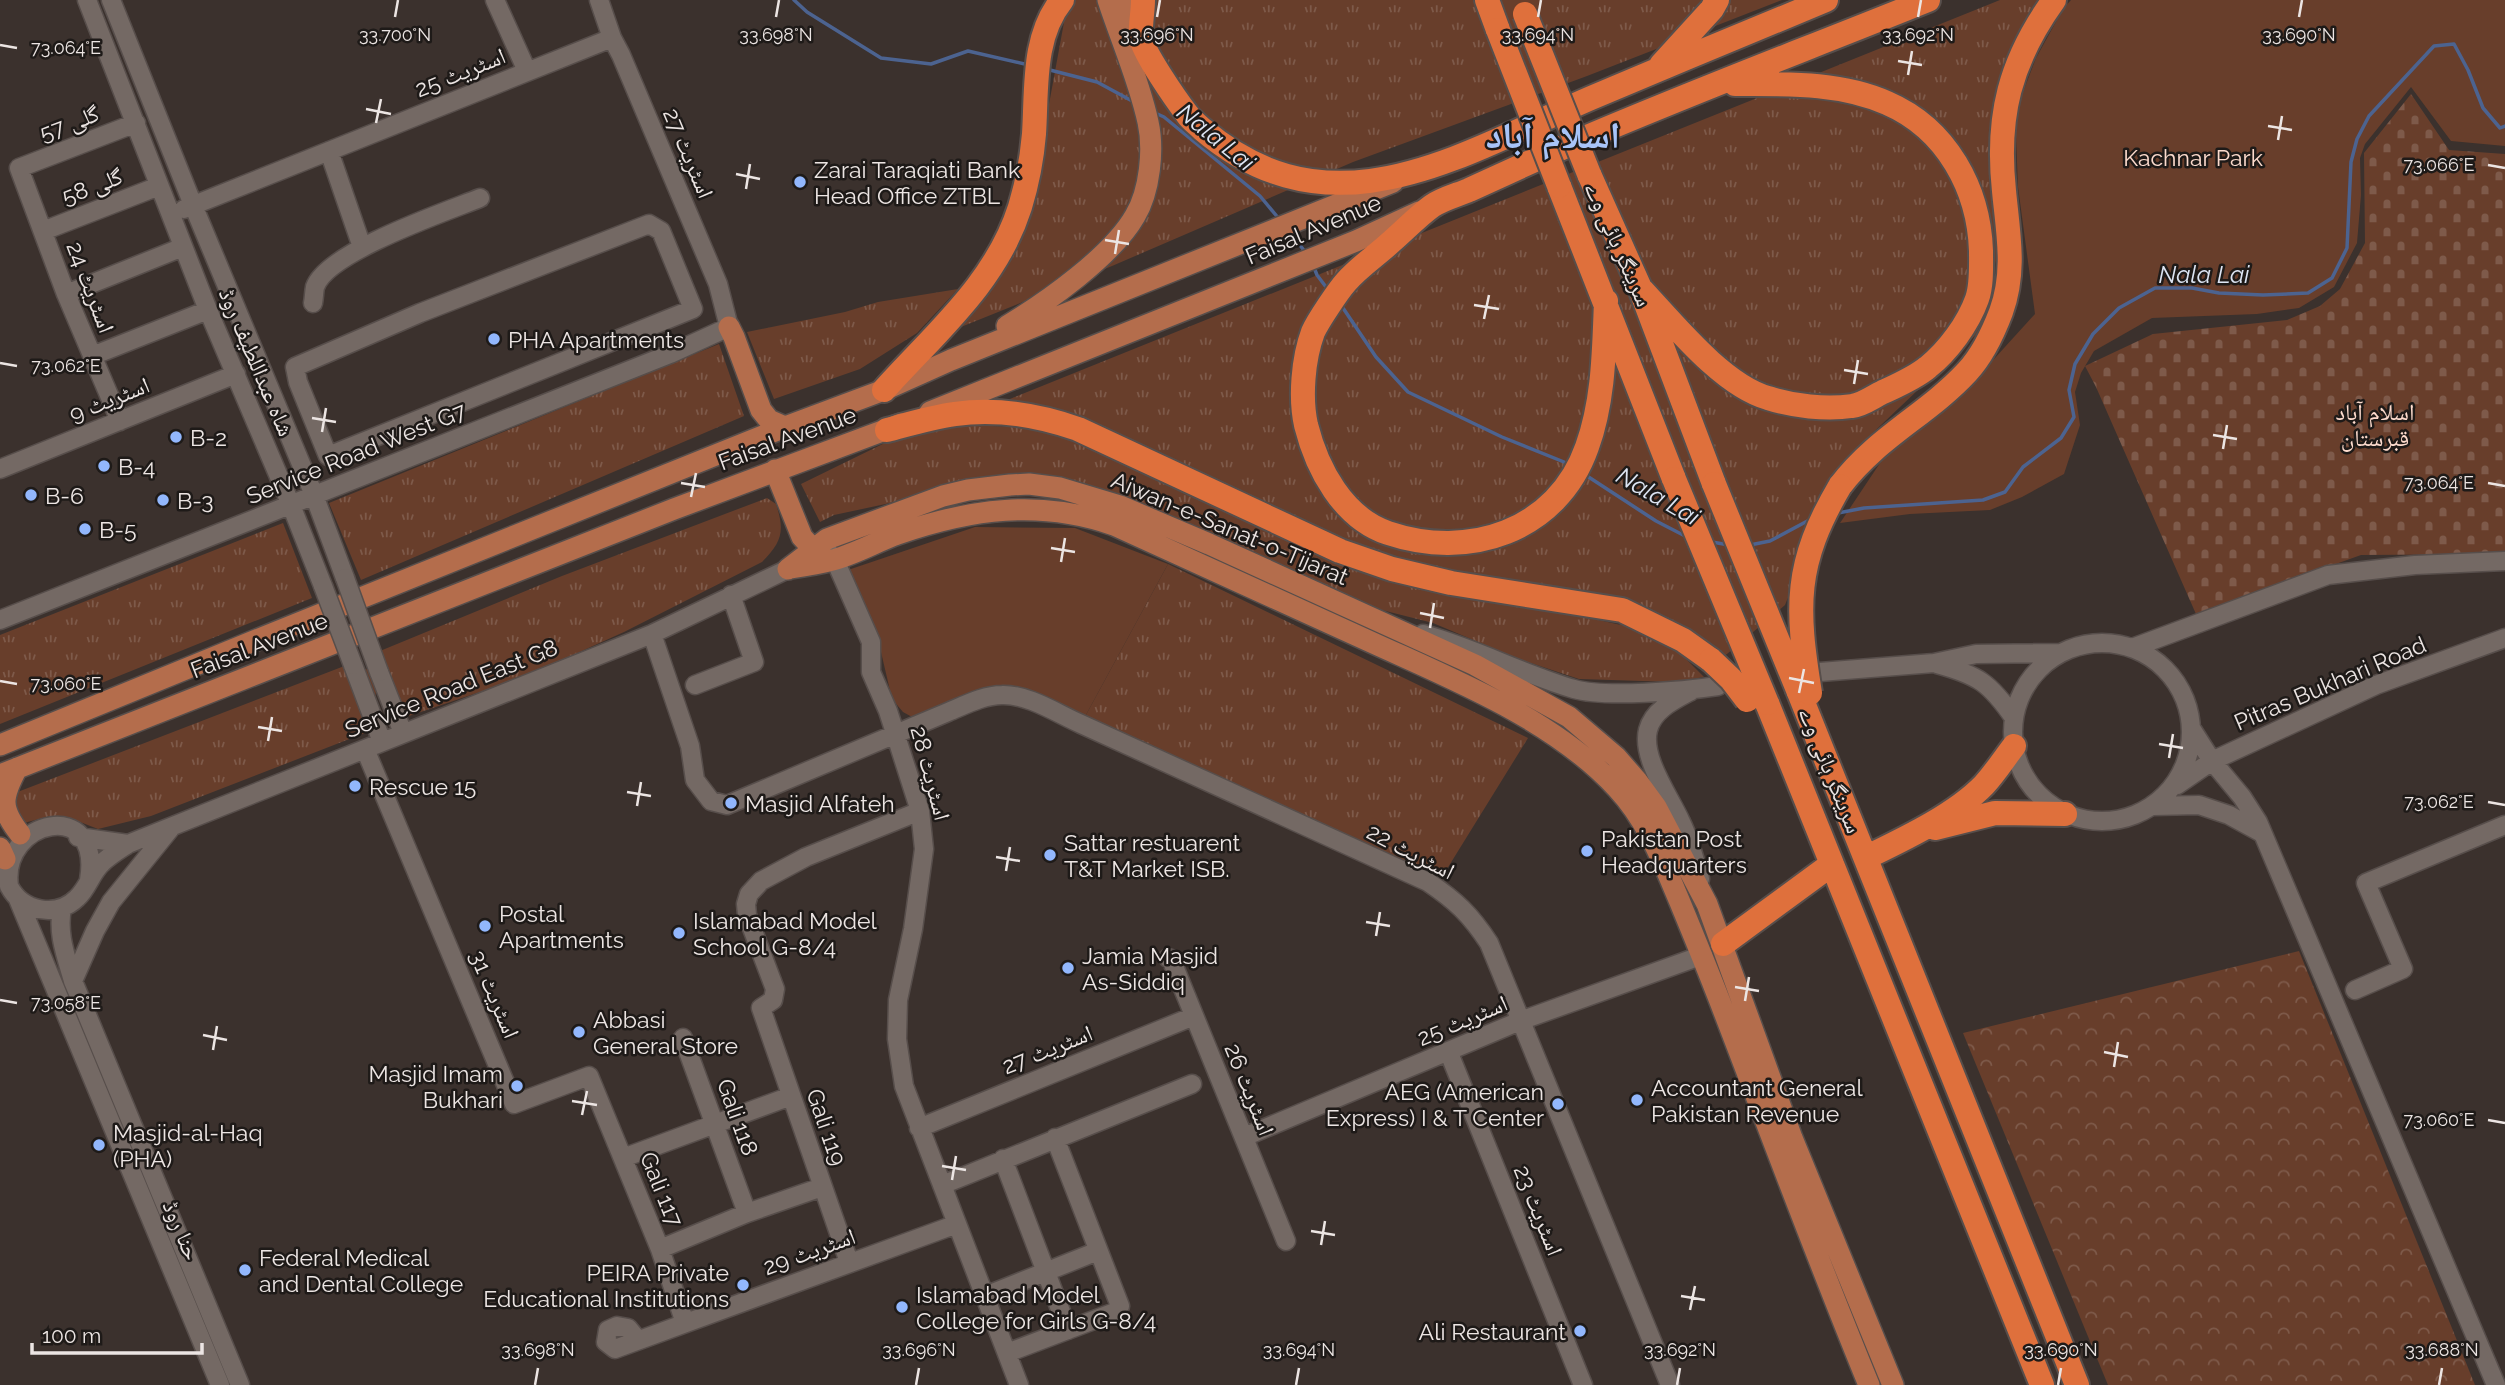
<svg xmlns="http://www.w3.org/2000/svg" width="2505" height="1385" font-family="Raleway,'Noto Naskh Arabic',sans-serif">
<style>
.grass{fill:url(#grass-tufts)}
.forest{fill:url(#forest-crowns)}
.cemetery{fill:url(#cemetery-stones)}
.park{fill:#683e2b}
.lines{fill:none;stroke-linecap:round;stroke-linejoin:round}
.stream{stroke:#4c6390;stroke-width:3.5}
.minor-casing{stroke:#574e4b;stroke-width:21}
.major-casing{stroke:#574e4b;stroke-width:24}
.highway-casing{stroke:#574e4b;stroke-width:28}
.minor{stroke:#746964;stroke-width:18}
.major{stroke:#b46d4c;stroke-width:21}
.highway{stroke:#df703c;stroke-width:24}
.minor-bridge-casing{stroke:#574e4b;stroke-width:21;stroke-linecap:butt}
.highway-bridge-casing{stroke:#574e4b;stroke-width:28;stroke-linecap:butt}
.minor-bridge{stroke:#746964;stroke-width:18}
.highway-bridge{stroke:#df703c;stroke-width:24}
.ticks{fill:none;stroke:#ece5e3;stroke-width:2.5}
.poi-dot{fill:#92b7fd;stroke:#1e1a18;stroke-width:2.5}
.labels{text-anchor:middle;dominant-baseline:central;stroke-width:5;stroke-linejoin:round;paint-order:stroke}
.street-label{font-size:23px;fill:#ece5e3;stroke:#1e1a18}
.park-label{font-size:23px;fill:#fddbcd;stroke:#1e1a18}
.poi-label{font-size:23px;fill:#ece5e3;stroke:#1e1a18;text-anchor:start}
.water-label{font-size:24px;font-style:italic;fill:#dde5f3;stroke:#1e1a18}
.town-label{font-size:37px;font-weight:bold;fill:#a8c4f8;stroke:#1e1a18}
.ticks-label{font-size:18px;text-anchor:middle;fill:#ece5e3;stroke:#1e1a18;stroke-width:5;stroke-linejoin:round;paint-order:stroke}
</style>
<defs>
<pattern id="grass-tufts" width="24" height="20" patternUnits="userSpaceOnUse" patternTransform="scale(1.75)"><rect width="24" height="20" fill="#683e2b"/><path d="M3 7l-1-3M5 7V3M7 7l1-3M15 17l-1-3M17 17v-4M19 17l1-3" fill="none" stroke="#7e5a4a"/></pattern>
<pattern id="forest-crowns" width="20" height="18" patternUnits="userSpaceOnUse" patternTransform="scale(1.75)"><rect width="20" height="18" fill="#683e2b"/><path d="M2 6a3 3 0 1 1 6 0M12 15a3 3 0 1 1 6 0" fill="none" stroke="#7e5a4a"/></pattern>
<pattern id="cemetery-stones" width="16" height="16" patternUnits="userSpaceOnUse" patternTransform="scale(1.75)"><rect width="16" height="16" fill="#683e2b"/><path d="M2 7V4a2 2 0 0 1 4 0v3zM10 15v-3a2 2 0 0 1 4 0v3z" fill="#7e5a4a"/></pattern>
</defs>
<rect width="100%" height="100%" fill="#3b312d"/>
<path class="grass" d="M1071,0H1782L1587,76L1353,162L1112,266L946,333L1030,208L1067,6Z
M2000,0H2044L1996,102L1998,253L1977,334L1842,462L1785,605L1721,659L1653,615L1460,576L1360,551L995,405Z
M958,289L917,333L860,369L774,399L747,332L845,312L878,302Z
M719,344L744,416L361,580L329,503Z
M963,425L1041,428L1109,452L1247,518L1576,615L1630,627L1677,650L1704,677L1675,682L1579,679L1516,658L1433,623L1370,607L1056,482L989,476L923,496L834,515L820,522L801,484L895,438Z
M767,498L776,504C785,531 782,542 762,562L624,632L524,677L406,717L380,651L562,576Z
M283,523L312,598L0,724V635Z
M1168,564L1528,738L1442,877L1379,854L1081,724Z
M347,665L379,672L370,731L151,816L98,829L75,820L50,816L24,823L10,815L15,793Z"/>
<path class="forest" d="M2299,951L2475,1385H2108L1963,1033Z"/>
<path class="cemetery" d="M2411,94L2449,150L2505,154V554L2361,555L2196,614L2096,387L2085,366L2153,334L2287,320L2320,306L2340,289L2365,243L2364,153Z"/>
<path class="park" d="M2071,0H2505V146L2451,141L2411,87L2365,144L2360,158L2361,195L2357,243L2334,287L2299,308L2257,314L2152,318L2094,351L2081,373L2075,392L2080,425L2064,474L2022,497L1990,510L1910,514L1840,523L1894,442L1964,392L2035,314L2018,187L2015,113L2036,58L2063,9Z
M975,527L1075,528L1168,564L1081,724L1035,694L919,717H912L903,712L892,699L881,652L848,570Z"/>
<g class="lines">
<path class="stream" d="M794,0L807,12L881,58L931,64L968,51L1029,65
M1046,69L1097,82L1134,102
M1153,112L1164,117L1260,196L1280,220
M1289,231L1306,253
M1313,265L1317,275L1329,291
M1341,305L1376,357L1408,392L1502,437L1569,464
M1584,474L1656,521L1687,537
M1838,513L1864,508L1983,500L2005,492L2023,467L2061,438L2074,417L2069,390L2075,364L2093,334L2119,308L2155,288H2192L2219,293L2263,295L2308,293L2332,278L2347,248L2351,162L2357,139L2369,116L2434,46L2454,44L2468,70L2483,108L2500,128L2505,126
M1712,542L1729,545
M1750,545L1770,541L1813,518"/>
<g class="minor-casing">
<path id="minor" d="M87,0L208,310L291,505L323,586
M111,0L193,205L314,495L345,578
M495,0L527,71
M329,151L362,247
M184,209L612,38
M649,224L661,231L693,309L328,456L298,382L295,367L420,313Z
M43,231L159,186
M66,294L183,247
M313,303C314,298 314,292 315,287C327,252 445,212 480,198
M92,356L208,310
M120,421L66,294L19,168L136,123
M0,469L236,374
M827,550L835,560L871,642V672L888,711L920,811L924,849L913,929L898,1000L897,1039L904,1086L1019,1385
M0,620L670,354L729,327L718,284L621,55L612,38L599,0
M652,634L690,746L695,780L711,801L727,805L948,712C965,705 984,695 1002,695C1028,694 1058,714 1081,724L1428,882C1456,901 1470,914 1489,943L1670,1385
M1423,634C1475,648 1522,674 1574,689C1605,698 1684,691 1718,686
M2013 732a89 89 0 1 1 178 0a89 89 0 1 1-178 0Z
M2132,648L2328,575L2415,565L2505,561
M1937,664C1978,675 1990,683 2014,718
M353,665L382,742
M379,672L403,733
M1820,672L1934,663L1976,654L2060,653
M695,685L754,662L731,595
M1691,691C1674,700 1653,710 1648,730C1641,758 1670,797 1681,822C1690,840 1695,860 1700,879
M2191,728L2212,761L2242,797L2258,822L2496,1385
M365,749L514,1104L589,1076L660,1249L685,1323
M2177,785L2212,761L2376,685L2505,638
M2153,806L2199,805L2229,815L2262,833
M78,837L128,844
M89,880C103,796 0,819 9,886C22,912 57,918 77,898C88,888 91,873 102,863C109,856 119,850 128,844L652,634L788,569
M18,899L220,1385
M62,908C57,934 66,956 73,981L240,1385
M1168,958L1171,959L1286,1241
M73,981L95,931L111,902L170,829
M2355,990L2403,969L2366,883L2505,825
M683,1038L747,1213
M1449,1053L1583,1385
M919,1128L1194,1016
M1244,1137L1520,1021L1703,955
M623,1158L791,1096
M1003,1159L1068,1330
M942,1185L1192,1084
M660,1249L747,1213L822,1187
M849,1262L761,1008L773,1000L775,989L747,915L746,904L749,894L761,881L806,857L920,811
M985,1296L1098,1251
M637,1339L628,1328L617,1326L608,1330L606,1342L615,1349L957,1224
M1007,1353L1115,1312L1120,1306L1055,1138"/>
</g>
<g class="major-casing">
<path id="major" d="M1125,0L1140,37
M1007,326C1047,302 1112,256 1135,216C1150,191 1154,149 1148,122C1139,80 1121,40 1108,0
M729,327L734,337L761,410L769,420L785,427
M930,412L1356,241L1419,212
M775,470L802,537L813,549
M790,568C805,566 819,564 833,560C855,554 876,542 898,534C970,509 1040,499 1114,525C1199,564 1285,603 1371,642C1454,680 1553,719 1617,788C1647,820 1662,860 1679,900C1696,941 1713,983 1729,1025C1775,1145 1820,1266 1869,1385
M788,569L827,539L943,496L968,490L1010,485L1029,484L1060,488L1120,506L1209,544L1475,665L1569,717L1616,757L1637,781L1656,807L1707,904L1792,1138L1893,1385
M0,745L249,643L785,427L884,390L951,360L1393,182
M17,768C1,798 0,808 20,834
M0,775L674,509L901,424
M0,848L5,859"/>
</g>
<g class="highway-casing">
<path id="highway" d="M1143,0C1143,12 1140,25 1141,37C1142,51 1177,101 1187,114C1191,120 1197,124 1202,129C1332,240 1461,154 1591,98C1669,65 1748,32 1826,0
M1487,0L1498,30
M1661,65L1712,9L1717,0
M1589,174L1640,288L1714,484
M1559,186L1674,479
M1640,288C1673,323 1722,385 1768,398C1793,406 1826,410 1852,406C1862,405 1873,397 1881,393C1896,386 1915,378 1928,367C1948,351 1968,324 1977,299C1982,285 1981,266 1981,251C1979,189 1947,129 1887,103C1840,82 1786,84 1735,84
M1606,301C1604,350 1604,400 1587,447C1557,532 1468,560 1388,533C1343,518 1317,469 1306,425C1300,398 1303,359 1313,332C1318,321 1338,291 1346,282C1359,267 1377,255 1391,242C1405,230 1418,216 1432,206C1442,199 1457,195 1469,190C1495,178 1522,166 1548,154C1673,99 1802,51 1928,0
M884,390C935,333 996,283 1020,207C1027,184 1032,158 1034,134C1037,89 1032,37 1062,0
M887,430C909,424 932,417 955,414C997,408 1038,415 1078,429L1340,551L1392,569L1451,583L1622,610L1683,640L1711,660
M1840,486C1877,437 1927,415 1967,372C1982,356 1993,333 2001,312C2016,271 2008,233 2004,191C1996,116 2010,61 2054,0
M1798,690L2077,1385
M1767,703L2042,1385
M1935,828L1995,813L2065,814
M1867,857C1904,839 1955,815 1984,785C1995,773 2004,759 2014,746
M1723,944L1832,864"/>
</g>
<use href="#minor" class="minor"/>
<use href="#major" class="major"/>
<use href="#highway" class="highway"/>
<g class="minor-bridge-casing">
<path id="minor-bridge" d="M345,578L379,672
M323,586L353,665"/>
</g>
<g class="highway-bridge-casing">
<path id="highway-bridge" d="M1525,14L1589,174
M1498,30L1559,186
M1674,479L1767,703
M1714,484L1798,690
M1711,660L1731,679L1747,700
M1810,693C1796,607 1794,564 1840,486"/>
</g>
<use href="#minor-bridge" class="minor-bridge"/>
<use href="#highway-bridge" class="highway-bridge"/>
</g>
<path class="ticks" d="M395,17L398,0M776,17L779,0M1157,17L1160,0M1538,17L1541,0M1918,17L1921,0M2299,17L2302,0M0,45L17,48M1898,61L1922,65M1908,75L1912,51M366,109L391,114M376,123L381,99M2268,126L2292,130M2278,140L2282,116M2488,165L2505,168M736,174L760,179M746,189L750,164M1105,240L1129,244M1115,254L1119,230M1474,305L1499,309M1484,319L1489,295M0,363L17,366M1844,370L1868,374M1854,384L1858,360M312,418L336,422M322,432L326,408M2213,435L2237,439M2223,449L2227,425M681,483L705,487M2488,483L2505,486M691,497L696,473M1051,548L1075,552M1061,562L1065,538M1420,613L1444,618M1430,628L1434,603M1789,678L1814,683M0,681L17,684M1799,693L1804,669M258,727L282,731M268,741L272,717M2159,744L2183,748M2169,758L2173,734M627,792L651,796M2488,802L2505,805M637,806L641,782M996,857L1020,861M1006,871L1010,847M1366,922L1390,926M1376,936L1380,912M1735,987L1759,991M0,1000L17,1003M1745,1001L1749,977M203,1035L227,1040M213,1050L217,1026M2104,1052L2128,1057M2114,1067L2118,1042M572,1101L597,1105M582,1115L587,1091M2488,1120L2505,1123M942,1166L966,1170M952,1180L956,1156M1311,1231L1335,1235M1321,1245L1325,1221M1681,1296L1705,1300M1690,1310L1695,1286M535,1385L538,1368M916,1385L919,1368M1296,1385L1299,1368M1677,1385L1680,1368M2058,1385L2061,1368M2439,1385L2442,1368"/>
<g class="poi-dot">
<circle cx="800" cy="182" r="7"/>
<circle cx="494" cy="339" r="7"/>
<circle cx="176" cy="437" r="7"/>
<circle cx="104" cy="466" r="7"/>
<circle cx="31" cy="495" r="7"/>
<circle cx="163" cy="500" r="7"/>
<circle cx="85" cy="529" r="7"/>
<circle cx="355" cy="786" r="7"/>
<circle cx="731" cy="803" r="7"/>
<circle cx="1587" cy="851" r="7"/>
<circle cx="1050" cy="855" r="7"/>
<circle cx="485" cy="926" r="7"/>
<circle cx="679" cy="933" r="7"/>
<circle cx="1068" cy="968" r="7"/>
<circle cx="579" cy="1032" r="7"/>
<circle cx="517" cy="1086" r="7"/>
<circle cx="1637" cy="1100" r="7"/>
<circle cx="1558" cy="1104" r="7"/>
<circle cx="99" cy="1145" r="7"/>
<circle cx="245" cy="1270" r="7"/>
<circle cx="743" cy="1285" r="7"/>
<circle cx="902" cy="1307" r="7"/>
<circle cx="1580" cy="1331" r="7"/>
</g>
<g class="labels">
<g class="street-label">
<text transform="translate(460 72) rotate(-22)">اسٹریٹ 25</text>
<text transform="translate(69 123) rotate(-21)">گلی 57</text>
<text transform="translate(689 153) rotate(67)">اسٹریٹ 27</text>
<text transform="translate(92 186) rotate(-21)">گلی 58</text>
<text transform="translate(1313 229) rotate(-23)">Faisal Avenue</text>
<text transform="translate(1619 244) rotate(66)">سرینگر ہائی وے</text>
<text transform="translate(91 287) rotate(69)">اسٹریٹ 24</text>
<text transform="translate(257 362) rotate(67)">شاہ عبداللطیف روڈ</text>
<text transform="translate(109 399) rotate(-22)">اسٹریٹ 9</text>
<text transform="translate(787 438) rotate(-20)">Faisal Avenue</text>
<text transform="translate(356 453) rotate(-22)">Service Road West G7</text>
<text transform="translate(1230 528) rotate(23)">Aiwan-e-Sanat-o-Tijarat</text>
<text transform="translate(259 645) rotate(-21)">Faisal Avenue</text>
<text transform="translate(2330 683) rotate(-23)">Pitras Bukhari Road</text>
<text transform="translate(451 688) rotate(-22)">Service Road East G8</text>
<text transform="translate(1831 770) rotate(68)">سرینگر ہائی وے</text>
<text transform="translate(931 773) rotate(75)">اسٹریٹ 28</text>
<text transform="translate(1411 851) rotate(27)">اسٹریٹ 22</text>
<text transform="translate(495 994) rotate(67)">اسٹریٹ 31</text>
<text transform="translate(1462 1020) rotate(-23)">اسٹریٹ 25</text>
<text transform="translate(1047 1049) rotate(-22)">اسٹریٹ 27</text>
<text transform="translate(1250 1089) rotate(68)">اسٹریٹ 26</text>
<text transform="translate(738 1117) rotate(70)">Gali 118</text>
<text transform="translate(827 1127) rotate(71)">Gali 119</text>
<text transform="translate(662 1189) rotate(68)">Gali 117</text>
<text transform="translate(1539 1210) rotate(68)">اسٹریٹ 23</text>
<text transform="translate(182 1230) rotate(67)">حنا روڈ</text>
<text transform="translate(809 1251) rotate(-20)">اسٹریٹ 29</text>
</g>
<g class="park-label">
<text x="2193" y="157">Kachnar Park</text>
<text x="2375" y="411">اسلام آباد<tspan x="2375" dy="26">قبرستان</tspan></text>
</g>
<g class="poi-label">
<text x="814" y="169">Zarai Taraqiati Bank<tspan x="814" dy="26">Head Office ZTBL</tspan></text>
<text x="508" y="339">PHA Apartments</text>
<text x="190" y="437">B-2</text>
<text x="118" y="466">B-4</text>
<text x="45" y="495">B-6</text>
<text x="177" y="500">B-3</text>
<text x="99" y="529">B-5</text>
<text x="369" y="786">Rescue 15</text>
<text x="745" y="803">Masjid Alfateh</text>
<text x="1601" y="838">Pakistan Post<tspan x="1601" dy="26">Headquarters</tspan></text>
<text x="1064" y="842">Sattar restuarent<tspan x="1064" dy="26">T&amp;T Market ISB.</tspan></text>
<text x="499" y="913">Postal<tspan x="499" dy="26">Apartments</tspan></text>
<text x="693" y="920">Islamabad Model<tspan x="693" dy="26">School G-8/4</tspan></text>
<text x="1082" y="955">Jamia Masjid<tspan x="1082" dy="26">As-Siddiq</tspan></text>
<text x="593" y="1019">Abbasi<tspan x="593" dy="26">General Store</tspan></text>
<text x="503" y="1073" text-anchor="end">Masjid Imam<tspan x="503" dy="26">Bukhari</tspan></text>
<text x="1651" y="1087">Accountant General<tspan x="1651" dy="26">Pakistan Revenue</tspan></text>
<text x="1544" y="1091" text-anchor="end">AEG (American<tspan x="1544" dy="26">Express) I &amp; T Center</tspan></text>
<text x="113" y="1132">Masjid-al-Haq<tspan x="113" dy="26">(PHA)</tspan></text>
<text x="259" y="1257">Federal Medical<tspan x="259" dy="26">and Dental College</tspan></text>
<text x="729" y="1272" text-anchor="end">PEIRA Private<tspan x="729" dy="26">Educational Institutions</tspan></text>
<text x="916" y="1294">Islamabad Model<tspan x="916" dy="26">College for Girls G-8/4</tspan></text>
<text x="1566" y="1331" text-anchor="end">Ali Restaurant</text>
</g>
<g class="water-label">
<text transform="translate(1216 137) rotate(39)">Nala Lai</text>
<text x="2204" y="274">Nala Lai</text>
<text transform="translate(1658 496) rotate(30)">Nala Lai</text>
</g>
<g class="town-label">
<text x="1553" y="135">اسلام آباد</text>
</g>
</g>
<g class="ticks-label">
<text x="395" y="41">33.700°N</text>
<text x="776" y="41">33.698°N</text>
<text x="1157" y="41">33.696°N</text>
<text x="1538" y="41">33.694°N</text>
<text x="1918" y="41">33.692°N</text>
<text x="2299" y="41">33.690°N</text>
<text x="66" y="54">73.064°E</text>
<text x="2439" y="171">73.066°E</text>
<text x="66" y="372">73.062°E</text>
<text x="2439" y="489">73.064°E</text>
<text x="66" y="690">73.060°E</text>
<text x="2439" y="808">73.062°E</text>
<text x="66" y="1009">73.058°E</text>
<text x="2439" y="1126">73.060°E</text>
<text x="538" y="1356">33.698°N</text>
<text x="919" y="1356">33.696°N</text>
<text x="1299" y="1356">33.694°N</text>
<text x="1680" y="1356">33.692°N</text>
<text x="2061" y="1356">33.690°N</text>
<text x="2442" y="1356">33.688°N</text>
</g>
<path d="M32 1343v10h170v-10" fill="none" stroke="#ece5e3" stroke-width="3.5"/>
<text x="42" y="1343" font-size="21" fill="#ece5e3" stroke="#1e1a18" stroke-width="5" paint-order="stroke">100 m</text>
</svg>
